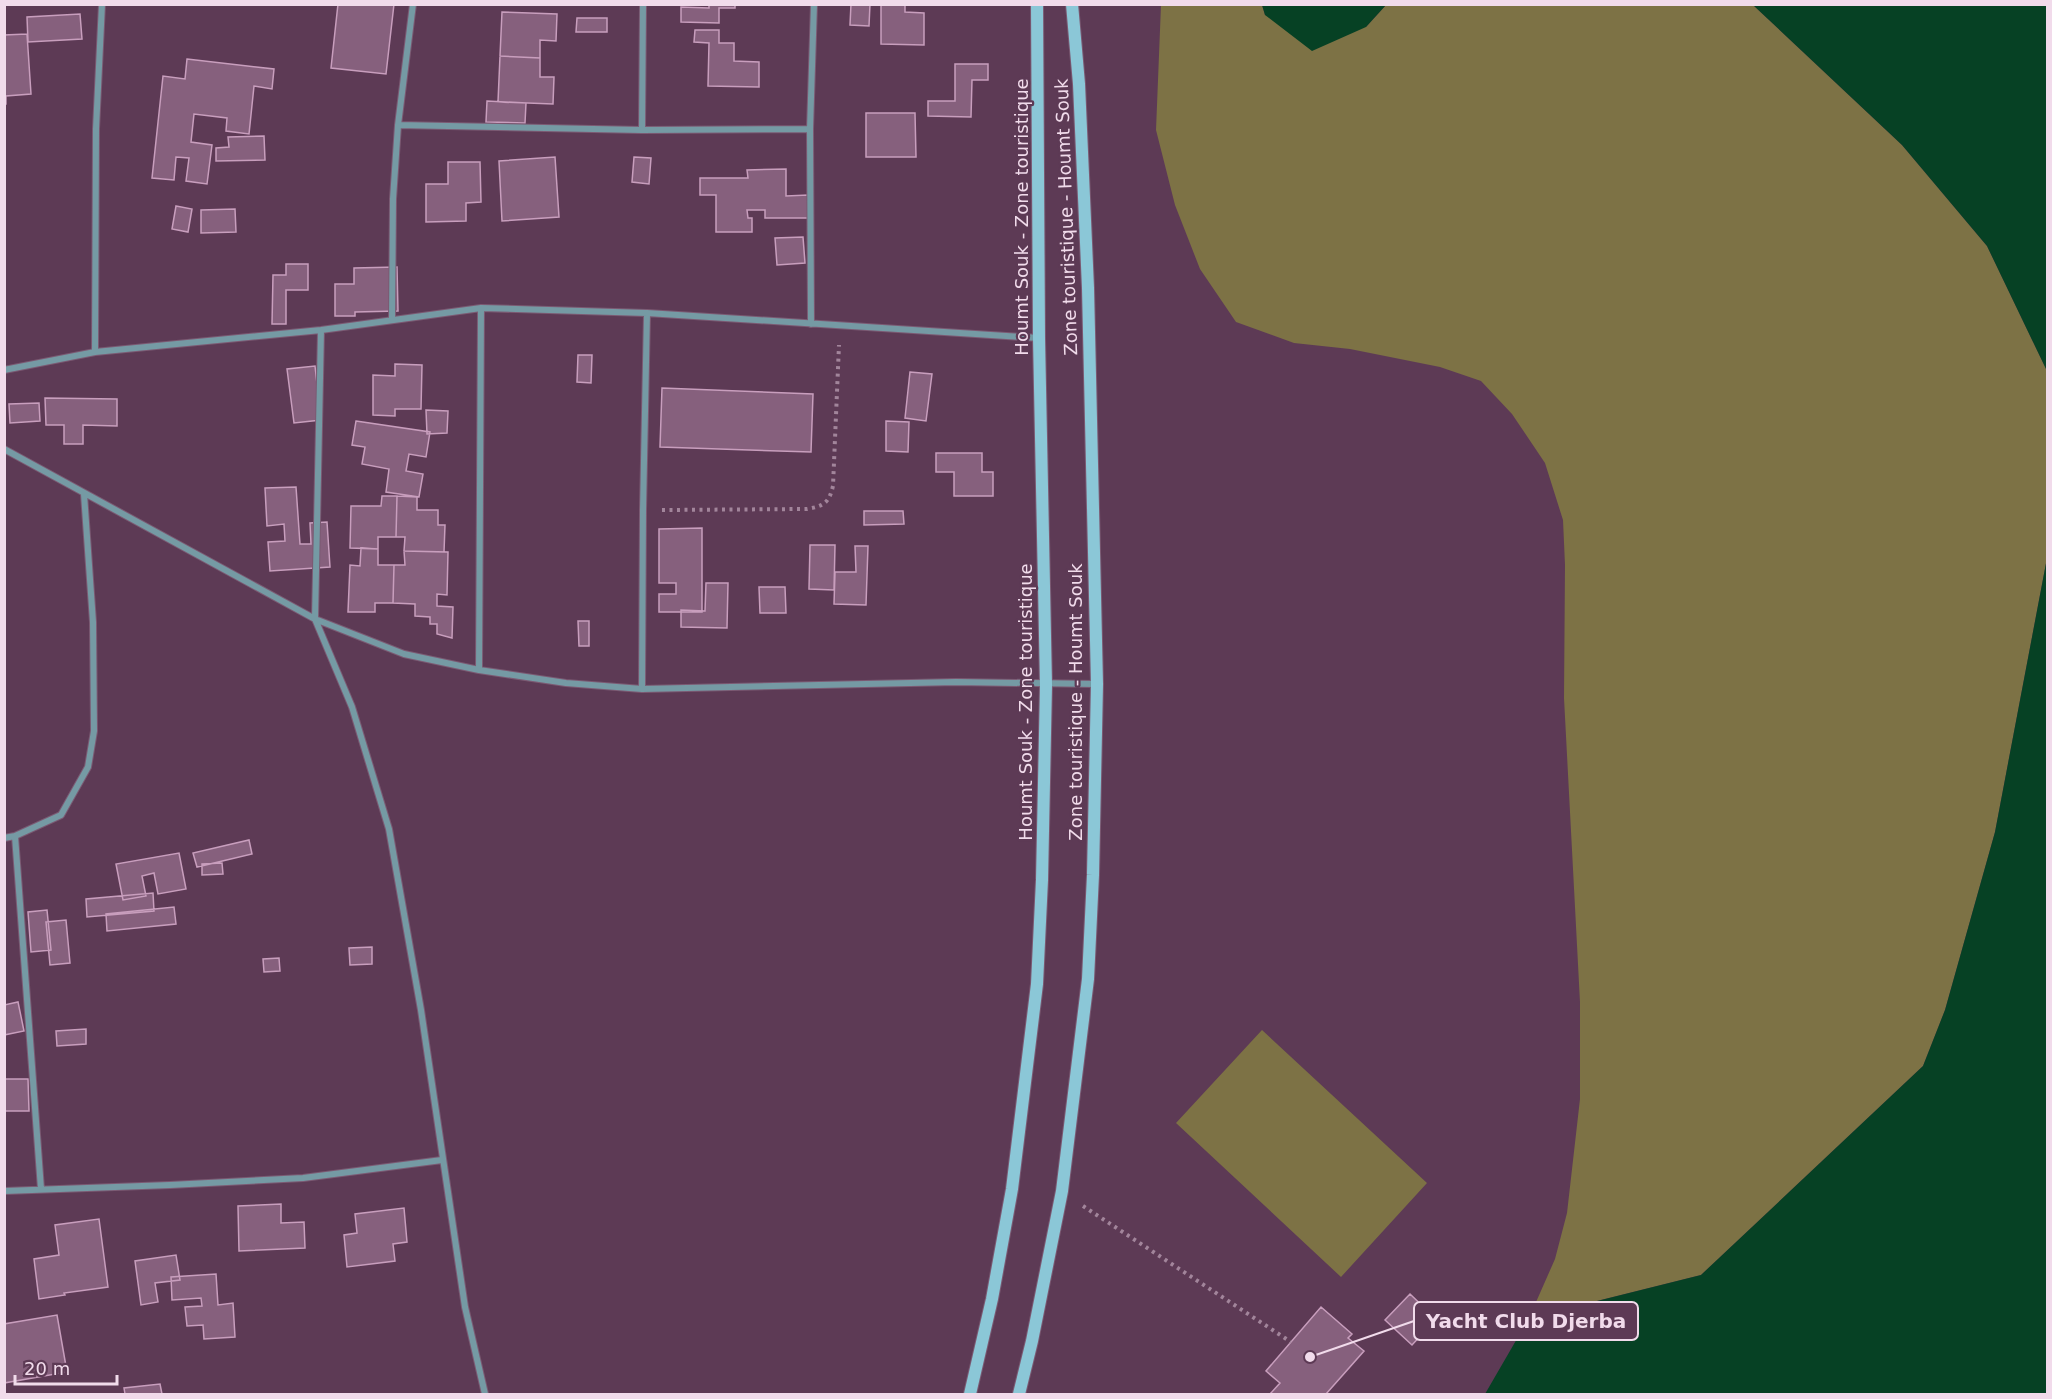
<svg xmlns="http://www.w3.org/2000/svg" width="2052" height="1399" font-family="'DejaVu Sans',sans-serif">
<style>
.green{fill:#7d7245}
.water{fill:#064124}
.building{fill:#86607d;stroke:#c89ebd;stroke-width:1.5}
.lines{fill:none;stroke-linecap:round;stroke-linejoin:round}
.minor-casing{stroke:#7b5a73;stroke-width:8}
.secondary-casing{stroke:#7b5a73;stroke-width:14}
.path{stroke:#a2859b;stroke-width:4;stroke-dasharray:3 4.5;stroke-linecap:butt}
.minor{stroke:#759aa4;stroke-width:6}
.secondary{stroke:#8bc7d7;stroke-width:12}
.labels{text-anchor:middle;dominant-baseline:central;stroke-width:4.5;stroke-linejoin:round;paint-order:stroke}
.street-label{font-size:18px;fill:#f1dbeb;stroke:#5d3a55}
.leader{fill:none;stroke:#f1dbeb;stroke-width:2}
.callout-dot{fill:#f1dbeb;stroke:#5d3a55;stroke-width:2}
.callout{fill:#5d3a55;stroke:#f1dbeb;stroke-width:2}
.callout-label{font-size:20px;text-anchor:middle;font-weight:bold;fill:#f1dbeb}
</style>
<rect width="100%" height="100%" fill="#5d3a55"/>
<path class="green" d="M1161,5H1262L1265,15L1366,27L1386,5H1753L1902,145L1987,246L2047,371V558L1995,832L1945,1010L1923,1066L1701,1275L1529,1318L1555,1259L1567,1213L1580,1099V1002L1564,698L1565,565L1563,520L1545,463L1512,414L1481,381L1440,367L1350,349L1294,343L1236,322L1200,269L1175,205L1156,130Z
M1262,1030L1427,1183L1341,1277L1176,1123Z"/>
<path class="water" d="M1262,5V4L1386,5L1366,27L1312,51L1265,15Z
M1753,5H2047V392V371L1987,246L1902,145Z
M2047,558V1394H1485L1529,1318L1701,1275L1923,1066L1945,1010L1995,832Z"/>
<path class="building" d="M338,4H394L386,74L331,68Z
M709,4H735V8H719V23L681,22V7L709,8Z
M851,4H870L869,26L850,25Z
M881,4H905V12L924,13V45L881,44Z
M502,12L557,14L556,41L540,40V58L500,56Z
M80,14L82,39L28,42L27,17Z
M577,18H607V32H576Z
M695,30H719V43H734V61L759,62V87L708,86L709,43L694,42Z
M27,34L31,94L6,96V104H4V35Z
M500,56L540,58V77H554L553,104L498,102Z
M187,59L274,69L272,89L254,86L249,134L226,131L227,118L194,114L191,142L212,145L207,184L186,181L189,158L176,157L174,180L152,178L163,76L185,79Z
M955,64H988V80H972L971,117L928,116V101H955Z
M487,101L526,103L525,123L486,122Z
M866,113H915L916,157H866Z
M264,136L265,160L216,161V148L229,147L228,137Z
M555,157L559,217L502,221L499,161Z
M634,157L651,158L649,184L632,182Z
M448,162H480L481,202L466,203V221L426,222V184H448Z
M786,169V196L808,195V218H765V210H747L748,218H752V232H716V195H700V178H748L747,170Z
M176,206L192,209L188,232L172,229Z
M235,209L236,232L201,233V210Z
M803,237L805,263L777,265L775,238Z
M286,264H308V290H286V324H272L273,275H286Z
M397,267L398,311L355,312V316H335V284H354V268Z
M578,355H592L591,383L577,382Z
M395,364L422,365L421,409H395V416L373,415V375L395,376Z
M315,366L321,420L294,423L287,369Z
M910,372L932,374L926,421L905,418Z
M662,388L813,394L811,452L660,447Z
M45,398L117,399V426L83,425V444H64V425H46Z
M39,403L40,421L10,423L9,404Z
M426,410L448,411L447,433L427,434Z
M356,421L430,432L426,457L409,454L406,471L423,474L419,497L386,492L389,469L362,464L365,447L352,445Z
M886,421L909,422L908,452L886,451Z
M936,453H982V472H993V496H954V472H936Z
M296,487L300,544H311L310,523L327,522L330,567L270,571L268,542L285,541L284,524L267,526L265,488Z
M382,496H397L396,537H378V549L350,548L351,506H381Z
M397,496L417,497V510H438V525H445L444,552L404,551L405,537H396Z
M864,511H903L904,524L864,525Z
M702,528V612H659V594H676V583H659V529Z
M810,545H835L834,590L809,589Z
M855,546H868L866,605L834,604L835,572H856Z
M361,548L378,549V565H394L393,603H375V612H348L350,565L360,566Z
M404,551L448,552L447,595L437,594V606L453,607L452,638L437,634V624H430V617L415,616V604L393,603L394,565H405Z
M706,583H728L727,628L681,627V610L705,611Z
M759,587H785L786,613H760Z
M578,621H589V646H579Z
M249,840L252,854L197,867L193,853Z
M179,853L186,889L158,894L154,873L142,876L146,896L123,900L116,864Z
M222,863L223,874L202,875V864Z
M153,893L154,911L87,917L86,899Z
M174,907L176,924L107,931L106,914Z
M47,910L51,950L31,952L28,912Z
M66,920L70,963L50,965L46,922Z
M372,947V964L350,965L349,948Z
M279,958L280,971L264,972L263,959Z
M18,1002L24,1031L4,1035V1005Z
M86,1029V1044L57,1046L56,1031Z
M4,1079H28L29,1111H4Z
M281,1204V1223L304,1222L305,1248L239,1251L238,1206Z
M404,1208L407,1242L393,1244L395,1261L347,1267L344,1235L357,1233L355,1214Z
M99,1219L108,1287L64,1293L65,1295L39,1299L34,1259L59,1255L55,1225Z
M176,1255L180,1280L155,1283L158,1302L141,1305L135,1261Z
M216,1274L218,1305L233,1303L235,1337L204,1339L203,1325L187,1326L185,1307L202,1306L201,1298L172,1300L171,1277Z
M1410,1294L1436,1319L1412,1345L1385,1320Z
M1321,1307L1352,1334L1348,1338L1364,1351L1326,1394H1270L1280,1383L1266,1371Z
M57,1315L67,1372L4,1383V1324Z
M160,1384L162,1394H125L124,1388Z"/>
<g class="lines">
<g class="minor-casing">
<path id="minor" d="M398,125L642,130L810,129
M642,130L643,4
M392,320L393,199L398,125L413,4
M811,324L810,129L814,4
M321,330L315,619L352,707L389,829L421,1010L465,1307L485,1394
M95,352L96,129L102,4
M4,370L95,352L321,330L481,308L647,313L1039,338
M4,449L315,619L404,654L479,670L566,683L642,689L956,682L1096,684
M479,670L481,308
M642,689L643,510L647,313
M15,836L41,1189
M4,838L15,836L61,815L88,767L94,731L93,622L84,494
M4,1191L170,1185L303,1178L442,1160"/>
</g>
<g class="secondary-casing">
<path id="secondary" d="M970,1394L992,1299L1012,1189L1037,984L1042,880L1046,685L1039,338L1037,4
M1019,1394L1032,1341L1062,1191L1088,979L1093,875L1097,684L1088,288L1079,84L1072,4"/>
</g>
<path class="path" d="M662,510L807,509C824,506 829,503 833,486L839,345
M1083,1206L1291,1342"/>
<use href="#minor" class="minor"/>
<use href="#secondary" class="secondary"/>
</g>
<g class="labels">
<g class="street-label">
<text transform="translate(1021 217) rotate(-90)">Houmt Souk - Zone touristique</text>
<text transform="translate(1066 217) rotate(-92)">Zone touristique - Houmt Souk</text>
<text transform="translate(1025 702) rotate(-90)">Houmt Souk - Zone touristique</text>
<text transform="translate(1075 702) rotate(-90)">Zone touristique - Houmt Souk</text>
</g>
</g>
<path class="leader" d="M1310 1357L1414 1321"/>
<circle class="callout-dot" cx="1310" cy="1357" r="6"/>
<rect class="callout" x="1414" y="1302" width="224" height="38" rx="6"/>
<g class="callout-label">
<text x="1526" y="1328">Yacht Club Djerba</text>
</g>
<rect width="2052" height="1399" fill="none" stroke="#f1dbeb" stroke-width="12"/>
<path d="M15 1375v9h102v-9" fill="none" stroke="#f1dbeb" stroke-width="3"/>
<text x="24" y="1375" font-size="18" fill="#f1dbeb" stroke="#5d3a55" stroke-width="4.5" paint-order="stroke">20 m</text>
</svg>
